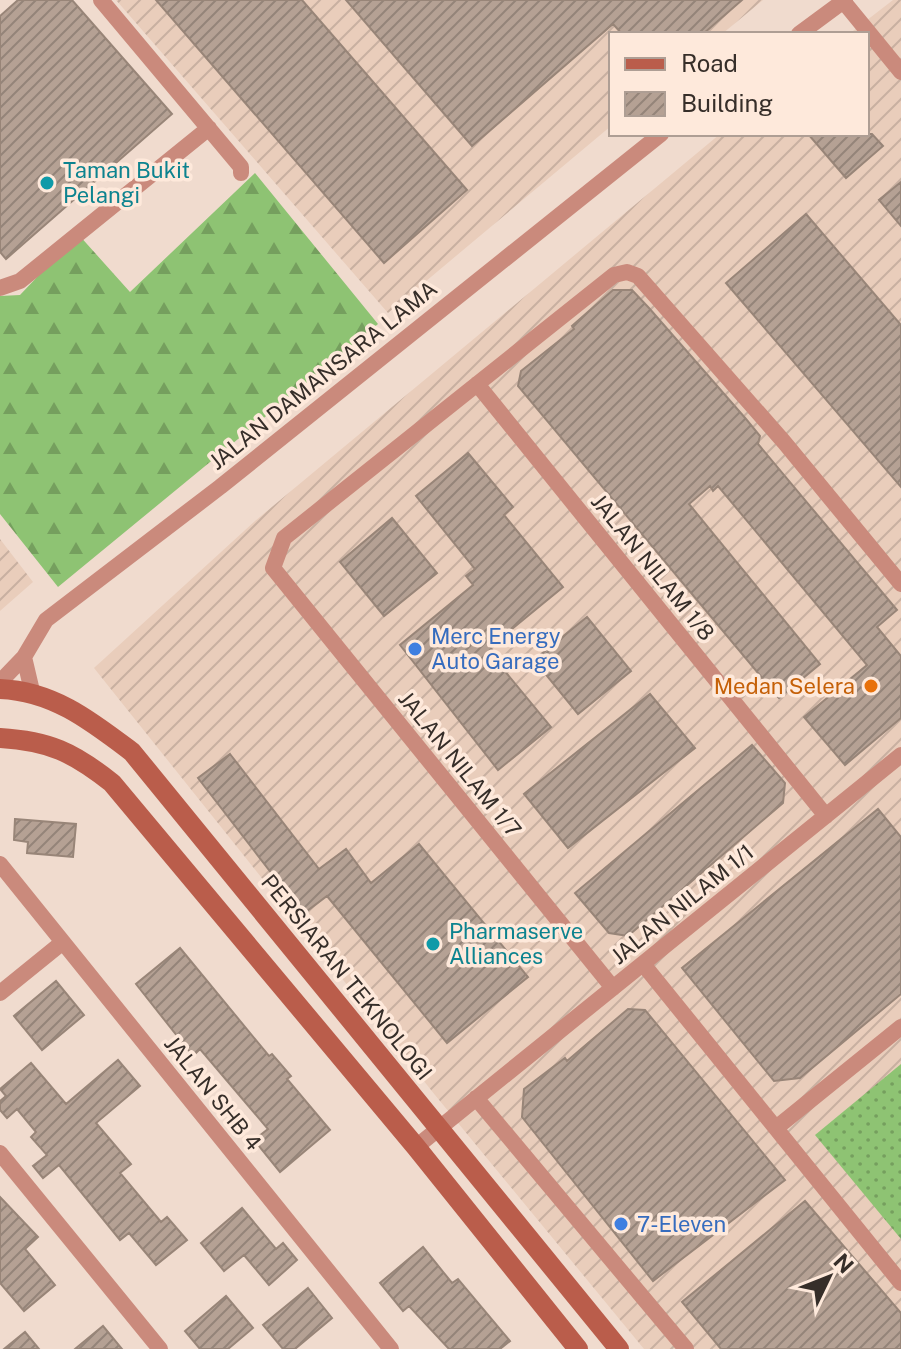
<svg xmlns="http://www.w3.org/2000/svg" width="901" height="1349" font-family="'Public Sans',sans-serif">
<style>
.industrial{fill:url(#industrial-furrows)}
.forest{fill:url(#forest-firs)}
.park{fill:url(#park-dots)}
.building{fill:url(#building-hatch);stroke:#988578;stroke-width:2}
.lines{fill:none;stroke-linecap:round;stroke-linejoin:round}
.minor{stroke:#ca8a7c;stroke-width:16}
.secondary{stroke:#ba5d4b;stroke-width:20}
.culture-dot{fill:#0f9aa8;stroke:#fee9db;stroke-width:3}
.shop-dot{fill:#3f7fe0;stroke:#fee9db;stroke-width:3}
.food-dot{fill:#e8710a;stroke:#fee9db;stroke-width:3}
.labels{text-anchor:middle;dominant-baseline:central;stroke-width:7;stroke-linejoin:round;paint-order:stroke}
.culture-label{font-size:22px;fill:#0d838f;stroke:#fee9db;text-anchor:start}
.street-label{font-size:22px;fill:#362e29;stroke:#fee9db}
.shop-label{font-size:22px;fill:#366cbe;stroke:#fee9db;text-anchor:start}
.food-label{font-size:22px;fill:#c56008;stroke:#fee9db;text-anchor:end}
</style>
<defs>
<pattern id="industrial-furrows" width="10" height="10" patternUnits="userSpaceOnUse" patternTransform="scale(2)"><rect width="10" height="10" fill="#e9cdbb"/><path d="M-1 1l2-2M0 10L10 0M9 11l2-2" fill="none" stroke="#c8b0a1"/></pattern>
<pattern id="forest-firs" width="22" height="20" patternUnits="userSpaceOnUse" patternTransform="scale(2)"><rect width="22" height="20" fill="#8ec373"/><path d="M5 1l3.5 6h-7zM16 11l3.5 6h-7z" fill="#759f5e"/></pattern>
<pattern id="park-dots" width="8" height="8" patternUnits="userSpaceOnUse" patternTransform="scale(2)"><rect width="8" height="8" fill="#8ec373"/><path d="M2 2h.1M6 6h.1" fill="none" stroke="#759f5e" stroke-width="1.8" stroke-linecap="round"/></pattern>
<pattern id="building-hatch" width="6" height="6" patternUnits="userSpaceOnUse" patternTransform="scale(2)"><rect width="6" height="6" fill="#b5a194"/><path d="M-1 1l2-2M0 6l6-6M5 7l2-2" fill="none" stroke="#948479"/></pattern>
</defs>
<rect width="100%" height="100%" fill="#f0dbce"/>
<path class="industrial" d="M116,0H763L722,34H611V126L388,313Z
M893,0H901V1349H644L435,1095L94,668L255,521L720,134H867V34H849Z
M0,539L33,582L0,611Z"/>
<path class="forest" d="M255,173L378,324L58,587L0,514V296L20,295L78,234L130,292Z"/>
<path class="park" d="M901,1064V1239L815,1135Z"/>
<path class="building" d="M18,0H72L172,114L6,259L0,252V16Z
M156,0H302L467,190L384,263Z
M346,0H742L703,34H622L613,24L472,146Z
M808,134H872L883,146L846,178Z
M901,182V226L879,200Z
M806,214L901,325V487L726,283Z
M613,290H632L649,308L746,419L760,436L758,444L897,610L877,627L901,656V718L845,765L804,717L867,665L718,486L713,491L710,486L689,504L820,664L779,698L518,386L521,371L574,329L572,326Z
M468,453L513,507L504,515L563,587L490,647L497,656L494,658L551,727L498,770L400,645L473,585L466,576L475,569L416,496Z
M392,518L437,573L384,616L340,562Z
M587,617L631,671L578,714L534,660Z
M650,694L695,748L568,848L524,794Z
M752,745L785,783L783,803L628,936L609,933L575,893Z
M230,754L319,869L346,849L371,883L419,844L528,977L447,1043L327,896L303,914L198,778Z
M878,809L901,837V994L800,1078L774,1081L682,968Z
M15,819L76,824L73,857L27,853L28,842L14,840Z
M180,948L269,1056L272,1054L291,1076L287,1079L330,1130L280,1172L254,1140L268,1129L200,1049L193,1056L136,984Z
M56,981L84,1015L42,1050L14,1016Z
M628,1009L645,1010L785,1180L653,1281L522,1117L524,1089L565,1058L567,1061Z
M118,1060L140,1086L96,1123L131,1164L120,1173L161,1222L167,1217L187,1240L156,1265L129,1233L120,1240L59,1165L43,1178L33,1166L47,1155L31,1137L36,1132L17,1109L7,1118L0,1110V1101L6,1096L0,1089L31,1063L66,1104Z
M0,1197L38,1237L25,1249L55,1285L24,1311L0,1283Z
M805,1201L901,1313V1349H721L682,1302Z
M242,1208L276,1249L283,1243L297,1260L269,1285L244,1255L224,1271L201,1243Z
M423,1247L452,1283L458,1279L510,1341L500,1349H449L409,1306L403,1311L380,1283Z
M308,1288L332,1318L295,1349H283L263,1325Z
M226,1296L253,1328L228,1349H200L185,1331Z
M103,1326L122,1349H75Z
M25,1332L39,1349H4Z"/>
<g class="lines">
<path class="minor" d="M101,0L241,167V173
M843,1L901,72
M799,34L845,0
M0,288L20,281L209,128
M477,384L826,816
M24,657L32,691
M0,682L24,657L46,620L220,487L661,134
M0,864L391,1349
M643,964L901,1283
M613,988L273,568L284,538L614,275L627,272L638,276L784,442L901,584
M0,993L63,942
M476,1098L686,1349
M776,1128L901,1027
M416,1147L901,755
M0,1153L160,1349"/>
<path class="secondary" d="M0,689C53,691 91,721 132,752L619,1349
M0,738C49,741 73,752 112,783L416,1147L578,1349"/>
</g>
<g class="culture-dot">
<circle cx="47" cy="183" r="8"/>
<circle cx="433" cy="944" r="8"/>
</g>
<g class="shop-dot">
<circle cx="415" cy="649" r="8"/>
<circle cx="621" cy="1224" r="8"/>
</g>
<circle class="food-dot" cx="871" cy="686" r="8"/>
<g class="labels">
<g class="culture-label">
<text x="63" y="170">Taman Bukit<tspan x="63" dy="25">Pelangi</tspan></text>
<text x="449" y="931">Pharmaserve<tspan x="449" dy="25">Alliances</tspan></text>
</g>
<g class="street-label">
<text transform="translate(323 375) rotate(-39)">JALAN DAMANSARA LAMA</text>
<text transform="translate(653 567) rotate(51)">JALAN NILAM 1/8</text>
<text transform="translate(460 764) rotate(51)">JALAN NILAM 1/7</text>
<text transform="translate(682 904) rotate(-39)">JALAN NILAM 1/1</text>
<text transform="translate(347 977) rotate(51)">PERSIARAN TEKNOLOGI</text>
<text transform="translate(213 1093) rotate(51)">JALAN SHB 4</text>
</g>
<g class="shop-label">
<text x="431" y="636">Merc Energy<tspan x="431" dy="25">Auto Garage</tspan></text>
<text x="637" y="1224">7-Eleven</text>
</g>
<g class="food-label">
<text x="855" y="686">Medan Selera</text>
</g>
</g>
<rect x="609" y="32" width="260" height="104" fill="#fee9db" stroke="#ae9e94" stroke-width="2"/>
<rect x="625" y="58" width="40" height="12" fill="#ba5d4b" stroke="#ae9e94" stroke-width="2"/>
<text x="681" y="72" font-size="24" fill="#362e29">Road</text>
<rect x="625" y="92" width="40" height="24" fill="url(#building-hatch)" stroke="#ae9e94" stroke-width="2"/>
<text x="681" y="112" font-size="24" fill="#362e29">Building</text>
<g transform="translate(829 1277) rotate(47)" stroke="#fee9db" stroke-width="6" paint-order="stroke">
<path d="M0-6L14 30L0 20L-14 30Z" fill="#362e29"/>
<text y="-12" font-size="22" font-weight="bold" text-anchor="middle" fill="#362e29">N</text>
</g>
</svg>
